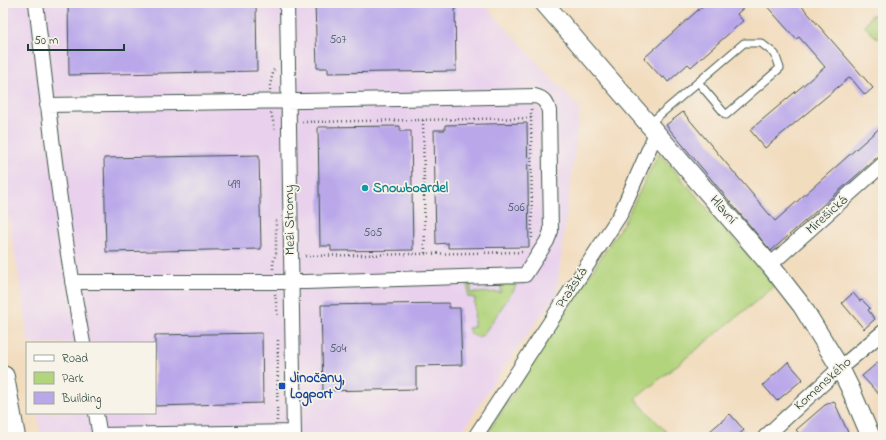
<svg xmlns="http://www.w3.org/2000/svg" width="886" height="440" font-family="'Indie Flower',sans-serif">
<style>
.built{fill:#e9d1ed}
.green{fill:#b2d47d;stroke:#688858}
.building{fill:#b9a7ea}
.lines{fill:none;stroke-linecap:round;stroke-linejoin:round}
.service-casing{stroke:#3f5549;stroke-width:9}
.minor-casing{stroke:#3f5549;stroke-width:16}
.tertiary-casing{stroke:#3f5549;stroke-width:20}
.motorway-casing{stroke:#3f5549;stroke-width:24}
.path{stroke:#3f5549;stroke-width:2.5;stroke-dasharray:1 3;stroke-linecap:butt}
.service{stroke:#fff;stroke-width:7}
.minor{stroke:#fff;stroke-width:14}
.tertiary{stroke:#fff;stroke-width:18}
.motorway{stroke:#fff;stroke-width:22}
.culture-dot{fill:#0f9aa8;stroke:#f7f3e8;stroke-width:1.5}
.transit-dot{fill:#1a4fb4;stroke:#f7f3e8;stroke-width:1.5}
.labels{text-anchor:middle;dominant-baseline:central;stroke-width:3.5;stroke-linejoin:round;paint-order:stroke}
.number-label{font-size:12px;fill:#465862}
.culture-label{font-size:14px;font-weight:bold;fill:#0d838f;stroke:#f7f3e8;text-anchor:start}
.street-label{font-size:14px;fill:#1f3d34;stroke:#f7f3e8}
.transit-label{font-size:14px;font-weight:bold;fill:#164399;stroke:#f7f3e8;text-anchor:start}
</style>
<rect width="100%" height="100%" fill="#f7f3e8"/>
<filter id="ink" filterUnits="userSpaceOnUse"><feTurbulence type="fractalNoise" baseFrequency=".025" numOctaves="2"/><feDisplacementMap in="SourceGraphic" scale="8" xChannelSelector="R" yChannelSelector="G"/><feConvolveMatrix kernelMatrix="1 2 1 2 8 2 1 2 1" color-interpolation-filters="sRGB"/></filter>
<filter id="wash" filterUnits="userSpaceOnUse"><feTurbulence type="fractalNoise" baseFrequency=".012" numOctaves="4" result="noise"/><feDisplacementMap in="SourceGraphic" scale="16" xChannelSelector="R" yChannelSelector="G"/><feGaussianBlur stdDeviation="0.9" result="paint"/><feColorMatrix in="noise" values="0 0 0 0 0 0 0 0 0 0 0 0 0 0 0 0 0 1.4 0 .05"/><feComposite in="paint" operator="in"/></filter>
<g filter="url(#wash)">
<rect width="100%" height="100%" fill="#f2dcbe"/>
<path class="built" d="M3,3H483L580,109L556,296L528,333L491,386L459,437H42L37,413H155V343H28L25,312L3,185Z"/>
<path class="green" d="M882,14L883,15V39L877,38L864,26L872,15Z
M659,153L775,286L635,399L671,437H485L626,219Z
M512,282L515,285V288L485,332L483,335L477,337L471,334L468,328L474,327L475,298L468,297V284H471V293L501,292V283Z"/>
<g id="blocks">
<path class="building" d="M68,3H256L257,71L69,75Z
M315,3H455L456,71L328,73V68H317Z
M706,3H749L737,14L743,21L691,67L688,64L668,82L664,77L662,78L644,58Z
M764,3H799L873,88L865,95L850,77L765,148L750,130L825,67L799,37L796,39Z
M683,112L775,221L883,125V152L771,251L666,125Z
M527,123L529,247L448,248V243L436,244L434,130H445V125Z
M400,126V131H411L413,250L331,251V246H320L318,127Z
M259,155L261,249L106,252L104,158Z
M853,293L860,301L862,300L870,308L868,310L875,319L864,329L842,303Z
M449,303V308H460L462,365L416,366V389L323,391L321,305Z
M262,333L263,403L155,406V335Z
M883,358V399L862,376Z
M788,362L803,379L777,401L763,385Z
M834,401L850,437H803L796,430L825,405Z
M730,414L744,430L736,437H703Z"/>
</g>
</g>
<g filter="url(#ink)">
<use href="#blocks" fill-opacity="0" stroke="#3f5549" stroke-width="1"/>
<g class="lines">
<g class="service-casing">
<path id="service" d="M649,124L744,43H761L775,54L780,68L726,115L698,82"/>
</g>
<g class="minor-casing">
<path id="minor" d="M36,3C49,117 62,230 83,343
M287,3L294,437
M47,105L303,101L535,96C544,98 547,103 549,111L551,231L547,241L525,275L306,282H72
M770,265L883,164
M96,413L100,437
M100,435L294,432
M475,437L620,215L656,133
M765,437L840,368L883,332"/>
</g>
<g class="tertiary-casing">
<path id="tertiary" d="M544,3L770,265L802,306L840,368L850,388L871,437"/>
</g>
<g class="motorway-casing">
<path id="motorway" d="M3,377L14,437"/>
</g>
<path class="path" d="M868,3L883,8
M270,90V85L274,69
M531,109L532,240
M271,113L275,129
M423,120L425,254
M302,122L531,118
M305,256L525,252
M273,269V263L276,253V220
M275,294L278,317
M277,421L278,340"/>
<use href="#service" class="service"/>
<use href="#minor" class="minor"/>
<use href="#tertiary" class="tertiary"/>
<use href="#motorway" class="motorway"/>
</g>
</g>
<circle class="culture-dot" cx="365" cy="188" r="4"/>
<rect class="transit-dot" x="278" y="382" width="8" height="8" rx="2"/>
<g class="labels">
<g class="number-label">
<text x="338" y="40">507</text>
<text x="234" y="185">499</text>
<text x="516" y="208">506</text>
<text x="373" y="233">505</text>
<text x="338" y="349">504</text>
</g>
<g class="culture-label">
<text x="373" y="188">Snowboardel</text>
</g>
<g class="street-label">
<text transform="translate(723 210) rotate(49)">Hlavní</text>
<text transform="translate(827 215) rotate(-42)">Mirešická</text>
<text transform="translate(290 220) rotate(-91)">Mezi Stromy</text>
<text transform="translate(572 288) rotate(-57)">Pražská</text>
<text transform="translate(823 384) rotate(-42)">Komenského</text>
</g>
<g class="transit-label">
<text x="290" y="378">Jinočany,<tspan x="290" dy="16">Logport</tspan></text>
</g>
</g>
<rect width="886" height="440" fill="none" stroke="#f7f3e8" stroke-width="16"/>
<rect x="26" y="342" width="130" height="72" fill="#f7f3e8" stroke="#a1aaa0"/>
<rect x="34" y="355" width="20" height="6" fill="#ffffff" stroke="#a1aaa0"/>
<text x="62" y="362" font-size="12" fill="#1f3d34">Road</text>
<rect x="34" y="372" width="20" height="12" fill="#b2d47d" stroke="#a1aaa0"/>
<text x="62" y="382" font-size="12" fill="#1f3d34">Park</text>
<rect x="34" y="392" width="20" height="12" fill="#b9a7ea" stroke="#a1aaa0"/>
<text x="62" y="402" font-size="12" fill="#1f3d34">Building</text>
<path d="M28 44v6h96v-6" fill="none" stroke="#1f3d34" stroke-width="2"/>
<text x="34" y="44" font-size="12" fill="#1f3d34" stroke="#f7f3e8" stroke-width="3" paint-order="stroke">50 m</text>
</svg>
